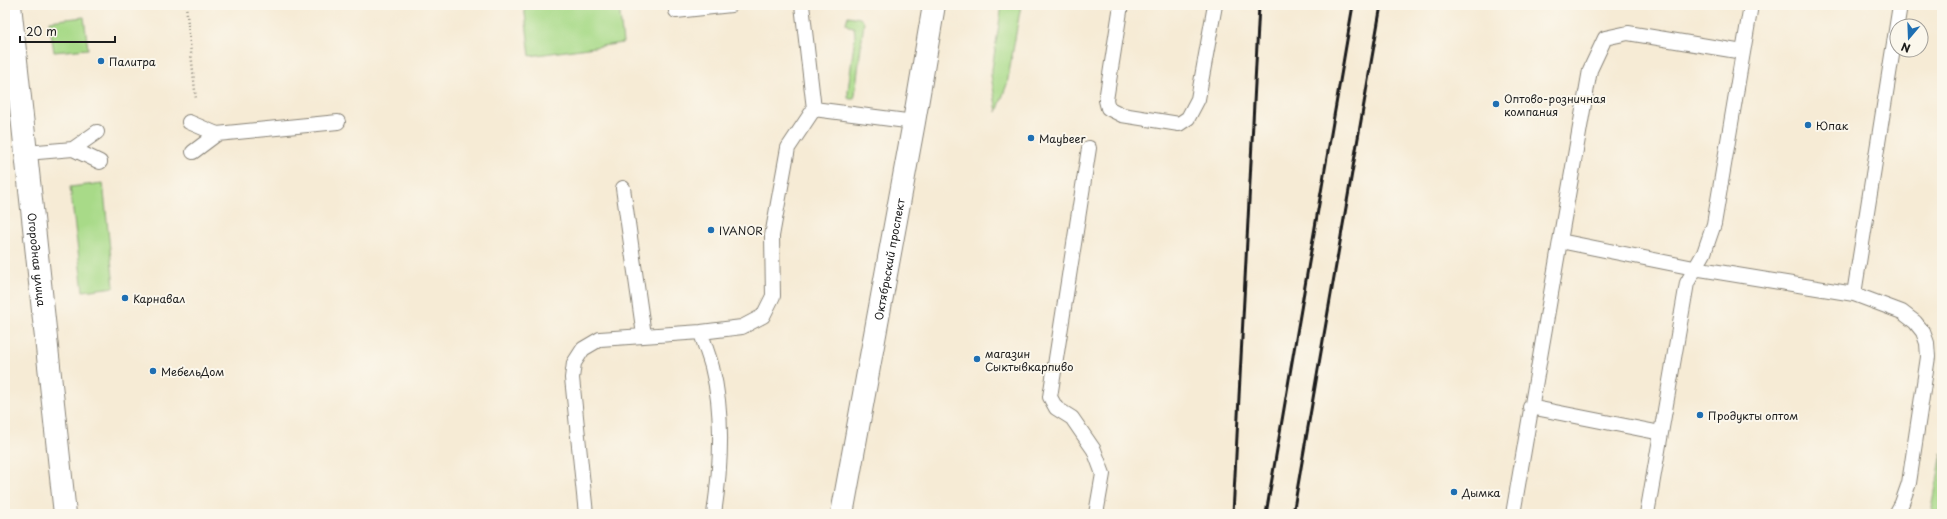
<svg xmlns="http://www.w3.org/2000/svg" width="1947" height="519" font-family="'Playpen Sans',sans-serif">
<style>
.green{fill:#a8da88;stroke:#627b52}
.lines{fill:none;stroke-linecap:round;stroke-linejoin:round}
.service-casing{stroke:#898478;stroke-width:16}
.minor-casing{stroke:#898478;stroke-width:24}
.primary-casing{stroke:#898478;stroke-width:24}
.path{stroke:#898478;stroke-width:2.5;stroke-dasharray:1 3;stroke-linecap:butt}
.service{stroke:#fff;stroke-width:14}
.minor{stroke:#fff;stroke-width:22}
.primary{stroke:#fff;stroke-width:22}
.rail{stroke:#1c1c1c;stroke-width:3}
.poi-dot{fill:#1f6fb2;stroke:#fbf7ec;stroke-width:1.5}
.labels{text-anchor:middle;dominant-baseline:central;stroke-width:4;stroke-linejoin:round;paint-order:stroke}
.poi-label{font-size:11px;fill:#1c1c1c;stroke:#fbf7ec;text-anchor:start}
.street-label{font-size:11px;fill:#1c1c1c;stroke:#fbf7ec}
</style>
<rect width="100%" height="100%" fill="#fbf7ec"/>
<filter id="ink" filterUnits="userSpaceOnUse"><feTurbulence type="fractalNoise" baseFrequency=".025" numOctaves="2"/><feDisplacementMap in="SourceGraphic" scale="8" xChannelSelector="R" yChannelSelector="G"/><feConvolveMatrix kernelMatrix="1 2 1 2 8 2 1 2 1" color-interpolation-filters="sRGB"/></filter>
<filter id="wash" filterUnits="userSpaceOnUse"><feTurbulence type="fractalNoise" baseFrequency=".012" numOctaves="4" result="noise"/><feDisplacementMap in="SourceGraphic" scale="16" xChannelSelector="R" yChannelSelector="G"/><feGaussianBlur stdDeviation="0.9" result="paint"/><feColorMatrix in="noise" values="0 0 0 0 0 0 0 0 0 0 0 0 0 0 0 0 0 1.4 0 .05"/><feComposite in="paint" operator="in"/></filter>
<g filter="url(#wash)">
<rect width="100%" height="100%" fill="#f6ebd5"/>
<path class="green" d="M524,5H619L623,43L530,56Z
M1002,5H1021L1007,84L997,112L991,75Z
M848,16L860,18L864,22L855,95L854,99H850L848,98V90L855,35L854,27L848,26L846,23Z
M84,17L88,49L54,52L49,21Z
M103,183L114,287L83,291L70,187Z
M1942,453V514H1931Z"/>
</g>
<g filter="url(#ink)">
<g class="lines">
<g class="service-casing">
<path id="service" d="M1121,5L1106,100L1108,108L1122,115L1179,124L1188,118L1198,99L1215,5
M676,11L731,5
M814,109L914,122
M189,122L217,134L338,122
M1089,148L1050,397L1056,408L1072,418L1094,450L1103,474L1096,514
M73,149L97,132
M193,152L217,134
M26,153L73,149L100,162
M623,188L644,335
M1560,241L1590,70L1605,38L1628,33L1743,52
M1854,294L1900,5
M701,332C704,344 709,356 712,367C724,414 721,467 714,514
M1530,407L1661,433
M586,514L572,378L574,363L583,349L600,339L701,332L742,327L763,316L773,296L772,236L788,148L814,109L802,5
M1513,514L1560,241L1694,268L1854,294L1902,312L1915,322L1923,332L1927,343L1928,357L1909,483L1902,503L1896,514
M1647,514L1687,283L1704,253L1714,224L1751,5"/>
</g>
<g class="minor-casing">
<g id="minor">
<path id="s1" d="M10,5L65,514"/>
</g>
</g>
<g class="primary-casing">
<g id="primary">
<path id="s2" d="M842,514L914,122L934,5"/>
</g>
</g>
<path class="path" d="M186,5L196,100"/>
<use href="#service" class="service"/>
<use href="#minor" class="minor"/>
<use href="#primary" class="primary"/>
<path class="rail" d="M1233,514L1259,5
M1266,514L1353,5
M1293,514L1381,5"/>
</g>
</g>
<g class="poi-dot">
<circle cx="101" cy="61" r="4"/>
<circle cx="1496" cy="104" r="4"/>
<circle cx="1808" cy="125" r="4"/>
<circle cx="1031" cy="138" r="4"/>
<circle cx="711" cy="230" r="4"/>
<circle cx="125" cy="298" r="4"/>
<circle cx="977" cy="359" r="4"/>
<circle cx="153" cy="371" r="4"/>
<circle cx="1700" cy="415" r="4"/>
<circle cx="1454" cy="492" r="4"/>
</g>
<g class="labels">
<g class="poi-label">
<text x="109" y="61">Палитра</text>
<text x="1504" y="98">Оптово-розничная<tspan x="1504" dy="13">компания</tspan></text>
<text x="1816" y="125">Юпак</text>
<text x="1039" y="138">Maybeer</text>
<text x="719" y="230">IVANOR</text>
<text x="133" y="298">Карнавал</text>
<text x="985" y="353">магазин<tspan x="985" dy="13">Сыктывкарпиво</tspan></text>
<text x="161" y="371">МебельДом</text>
<text x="1708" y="415">Продукты оптом</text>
<text x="1462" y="492">Дымка</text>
</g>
<g class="street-label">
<text stroke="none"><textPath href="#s1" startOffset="256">Огородная улица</textPath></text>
<text stroke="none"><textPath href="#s2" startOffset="259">Октябрьский проспект</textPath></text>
</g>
</g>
<rect width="1947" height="519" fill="none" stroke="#fbf7ec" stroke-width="20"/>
<g transform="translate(1909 38) rotate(199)"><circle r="19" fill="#fbf7ec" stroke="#a29f99"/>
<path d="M0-3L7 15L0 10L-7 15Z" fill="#1f6fb2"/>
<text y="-6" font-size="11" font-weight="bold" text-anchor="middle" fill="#1c1c1c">N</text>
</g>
<path d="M20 36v6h95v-6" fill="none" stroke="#1c1c1c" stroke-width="2"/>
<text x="26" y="36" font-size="12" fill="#1c1c1c" stroke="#fbf7ec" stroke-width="3" paint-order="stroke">20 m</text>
</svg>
